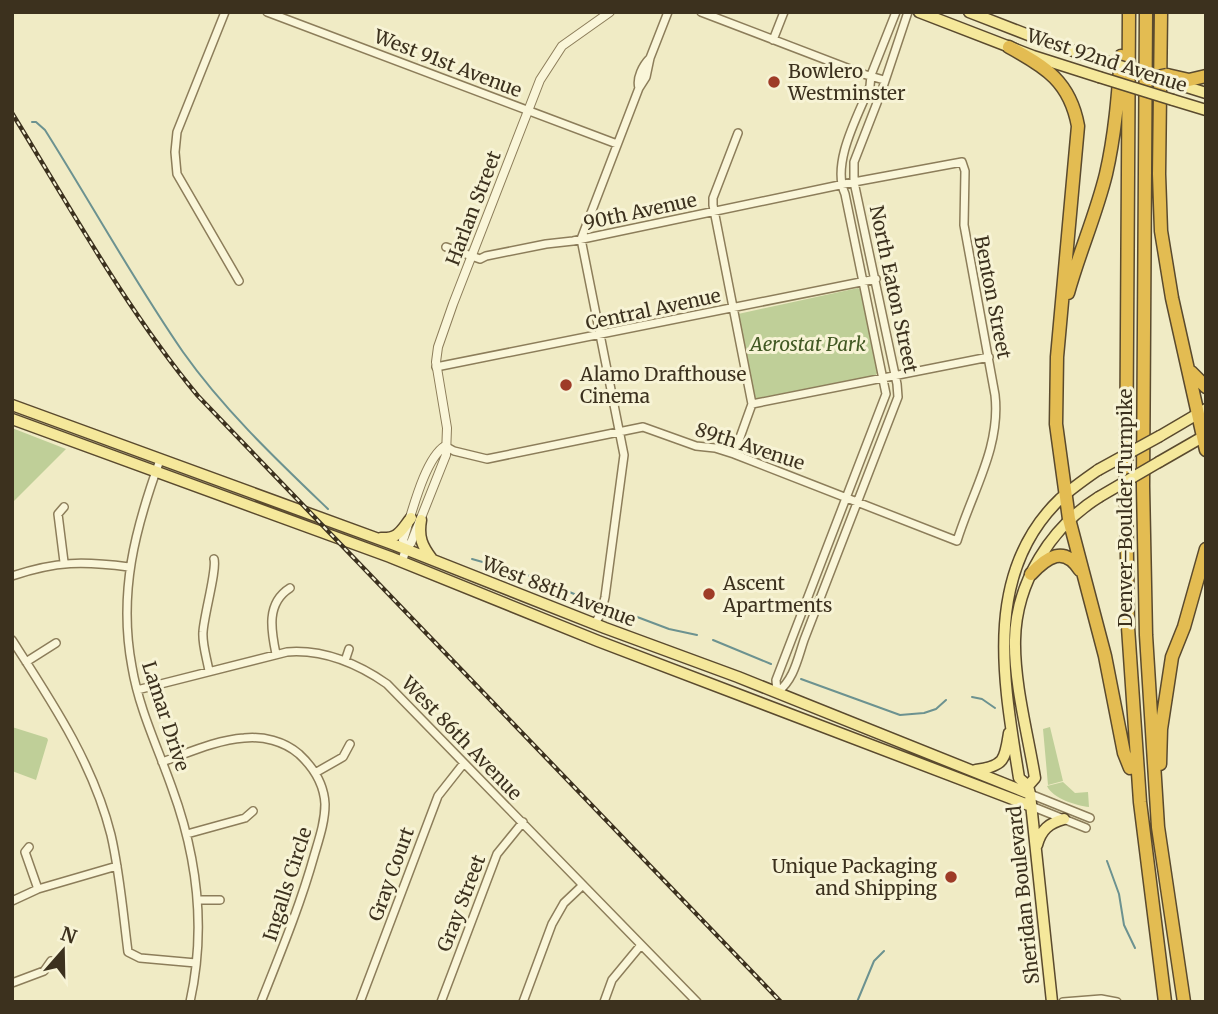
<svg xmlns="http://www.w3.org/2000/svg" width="1218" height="1014" font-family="Merriweather,serif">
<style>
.green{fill:#bfcf98}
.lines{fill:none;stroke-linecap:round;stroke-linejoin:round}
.stream{stroke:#6c9290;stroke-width:2}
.minor-casing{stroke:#8c7d5a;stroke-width:10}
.tertiary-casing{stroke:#8c7d5a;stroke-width:10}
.primary-casing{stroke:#5a4a2e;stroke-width:13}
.motorway-casing{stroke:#5a4a2e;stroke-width:15}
.minor{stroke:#faf6d9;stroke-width:7}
.tertiary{stroke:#faf6d9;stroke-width:8}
.primary{stroke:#f5e89b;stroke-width:10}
.motorway{stroke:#e3bc52;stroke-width:12}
.rail-casing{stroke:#3c311e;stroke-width:4.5}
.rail{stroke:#f7f3d5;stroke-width:2;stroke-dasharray:5;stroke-linecap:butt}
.primary-bridge-casing{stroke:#5a4a2e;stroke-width:13;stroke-linecap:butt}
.motorway-bridge-casing{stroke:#5a4a2e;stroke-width:15;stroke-linecap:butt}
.primary-bridge{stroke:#f5e89b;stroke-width:10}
.motorway-bridge{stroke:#e3bc52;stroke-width:12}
.poi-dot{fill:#9e3b27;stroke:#f7f3d5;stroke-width:2.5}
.labels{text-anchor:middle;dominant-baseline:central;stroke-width:6;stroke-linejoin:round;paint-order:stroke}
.street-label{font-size:19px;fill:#3c311e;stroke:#f7f3d5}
.poi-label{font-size:19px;fill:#3c311e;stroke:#f7f3d5;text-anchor:start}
.park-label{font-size:19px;font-style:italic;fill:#425924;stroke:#f7f3d5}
</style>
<rect width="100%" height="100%" fill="#f0ebc5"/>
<path class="green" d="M858,288L862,291L878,371L876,375L755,399L738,314Z
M12,428L66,449L12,503Z
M12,727L47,738L48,740L36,780L12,771Z
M1050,727L1063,781L1048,785L1043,729Z
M1063,782L1075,793L1088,792L1089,807C1077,806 1052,798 1047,786Z"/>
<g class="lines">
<path class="stream" d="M32,122H36L45,130C91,203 134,281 183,352C224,410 277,460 328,509
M472,559L525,574L594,602
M616,609L669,629L697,635
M713,640L771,664
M801,679L900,715L924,713L936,709L946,700
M972,697L982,699L995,708
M1107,861L1119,894L1124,925L1135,948
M857,1002L874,961L884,951"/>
<g class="minor-casing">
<path id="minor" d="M225,12L177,132L175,152L177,174L239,281
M267,12L617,144
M701,12L863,74L884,80
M773,40L784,12
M639,88C636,78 643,65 650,58
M436,367L876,279
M752,404L989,357
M445,446L454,451L487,459L643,427L696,446L715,448L734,454L957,541C972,492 1001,447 995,395L964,225L965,171L962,162L854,182L573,241L546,244L486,256L480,259L446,247
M734,454L752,404L713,205V198L738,133
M160,460C135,529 118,593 132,667C139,709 158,748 172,788C197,856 206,930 190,1002
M64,562L58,514L64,507
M12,576C57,561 83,561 129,567
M594,624L601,614L605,597L624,455L581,239L639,88L646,77L650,58L668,12
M12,640C52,702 93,763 111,835C120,874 123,913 128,952L140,958L196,963
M276,654C271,630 266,603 290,588
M345,661L349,649
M26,662L56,643
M209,671C207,659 202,644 203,632C204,615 217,570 214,559
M137,690L287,652C324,649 358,664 387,684L697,1002
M777,693C794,679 797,661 804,640L898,397L897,384L854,182V162L882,90L908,12
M777,693L776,680L886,394L845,194C831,163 858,116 870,86L871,75L896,12
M162,762C188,753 216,740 244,738C263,736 284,741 299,754C313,767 324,784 325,804C325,822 319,839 314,856C300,906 280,954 261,1002
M315,773L343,757L350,744
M1030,794L1090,818
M1031,806L1086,828
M187,834L245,818L253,811
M29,847L25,852L38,889
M198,900H220
M12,901L38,889L117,866
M12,983L44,971L51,961
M360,1002L438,796L464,763
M441,1002L497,854L523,822
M523,1002L552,924L564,903L583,885
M604,1002L612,980L641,945
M1063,1002L1101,999L1117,1002"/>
</g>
<g class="tertiary-casing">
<path id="tertiary" d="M406,549L403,540C411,517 424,459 445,446
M402,561L406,549L411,543L446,455L447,428L436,362L438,347L453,304L540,80L562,46L610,12"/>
</g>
<g class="primary-casing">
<path id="primary" d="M919,12L1033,56L1099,77
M969,12L1049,43L1098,59
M1174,83L1206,93
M1173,100L1206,110
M12,405L395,545L605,628L738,677L1030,794
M12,419L390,557L598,641L1031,806
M1160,436L1206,409
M1159,462L1206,435
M421,520C418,537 422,546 432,559
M381,538C399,539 401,530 411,518
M976,770C1005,766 1005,759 1009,733
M1028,786L1035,778C1028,735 1014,683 1015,640C1016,582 1051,527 1099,497
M1037,845C1041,830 1049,823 1064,819
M1052,1002L1030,794L1028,786L1019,778C1004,683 982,574 1060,499C1072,488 1085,479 1098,470"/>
</g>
<g class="motorway-casing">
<path id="motorway" d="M1129,12L1126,494L1128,627L1140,802L1165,1002
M1146,12L1143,486L1146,635L1158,827L1184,1002
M1161,12L1159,174L1161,231L1172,298L1206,450
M1009,47C1046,67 1070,82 1078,126L1057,357L1056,424L1069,519L1105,656L1124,753L1130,768
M1167,75L1189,80L1206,76
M1068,293C1079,253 1096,215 1106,174C1115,135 1118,96 1121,56
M1191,372L1206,387
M1031,574C1047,557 1064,545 1080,570
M1160,764L1161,729L1172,657L1184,627L1206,549"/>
</g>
<use href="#minor" class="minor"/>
<use href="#tertiary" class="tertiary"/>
<use href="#primary" class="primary"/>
<use href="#motorway" class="motorway"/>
<g class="rail-casing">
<path id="rail" d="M12,113C71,209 126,309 198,396L781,1002"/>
</g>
<use href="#rail" class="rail"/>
<g class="primary-bridge-casing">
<path id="primary-bridge" d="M1098,59L1174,83
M1099,77L1173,100
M1098,470L1160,436
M1099,497L1159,462"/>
</g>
<g class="motorway-bridge-casing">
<path id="motorway-bridge" d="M1157,77L1167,75"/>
</g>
<use href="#primary-bridge" class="primary-bridge"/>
<use href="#motorway-bridge" class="motorway-bridge"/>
</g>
<g class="poi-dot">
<circle cx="774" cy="82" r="7"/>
<circle cx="566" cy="385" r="7"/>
<circle cx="709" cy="594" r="7"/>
<circle cx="951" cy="877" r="7"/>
</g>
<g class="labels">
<g class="street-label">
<text transform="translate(1107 60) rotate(18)">West 92nd Avenue</text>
<text transform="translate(448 63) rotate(21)">West 91st Avenue</text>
<text transform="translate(473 208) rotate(-69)">Harlan Street</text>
<text transform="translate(640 211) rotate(-12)">90th Avenue</text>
<text transform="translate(894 289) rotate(78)">North Eaton Street</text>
<text transform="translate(993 297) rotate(79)">Benton Street</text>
<text transform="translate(653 309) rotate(-12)">Central Avenue</text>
<text transform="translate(750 446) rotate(18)">89th Avenue</text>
<text transform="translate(1125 508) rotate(-90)">Denver–Boulder Turnpike</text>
<text transform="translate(559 591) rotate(21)">West 88th Avenue</text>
<text transform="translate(166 716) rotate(72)">Lamar Drive</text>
<text transform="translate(462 738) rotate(46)">West 86th Avenue</text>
<text transform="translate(391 874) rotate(-70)">Gray Court</text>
<text transform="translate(287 884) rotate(-72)">Ingalls Circle</text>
<text transform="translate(1023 895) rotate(-96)">Sheridan Boulevard</text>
<text transform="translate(461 903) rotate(-69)">Gray Street</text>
</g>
<g class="poi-label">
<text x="788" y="71">Bowlero<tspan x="788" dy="22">Westminster</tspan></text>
<text x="580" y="374">Alamo Drafthouse<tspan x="580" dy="22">Cinema</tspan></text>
<text x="723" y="583">Ascent<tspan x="723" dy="22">Apartments</tspan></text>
<text x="937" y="866" text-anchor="end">Unique Packaging<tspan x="937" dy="22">and Shipping</tspan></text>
</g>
<g class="park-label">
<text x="808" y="344">Aerostat Park</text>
</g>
</g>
<rect width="1218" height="1014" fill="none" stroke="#3c311e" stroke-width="28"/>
<g transform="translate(63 951) rotate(20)" stroke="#f7f3d5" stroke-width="5" paint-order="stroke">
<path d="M0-5L12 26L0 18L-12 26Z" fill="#3c311e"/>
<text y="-10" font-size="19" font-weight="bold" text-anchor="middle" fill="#3c311e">N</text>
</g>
</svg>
